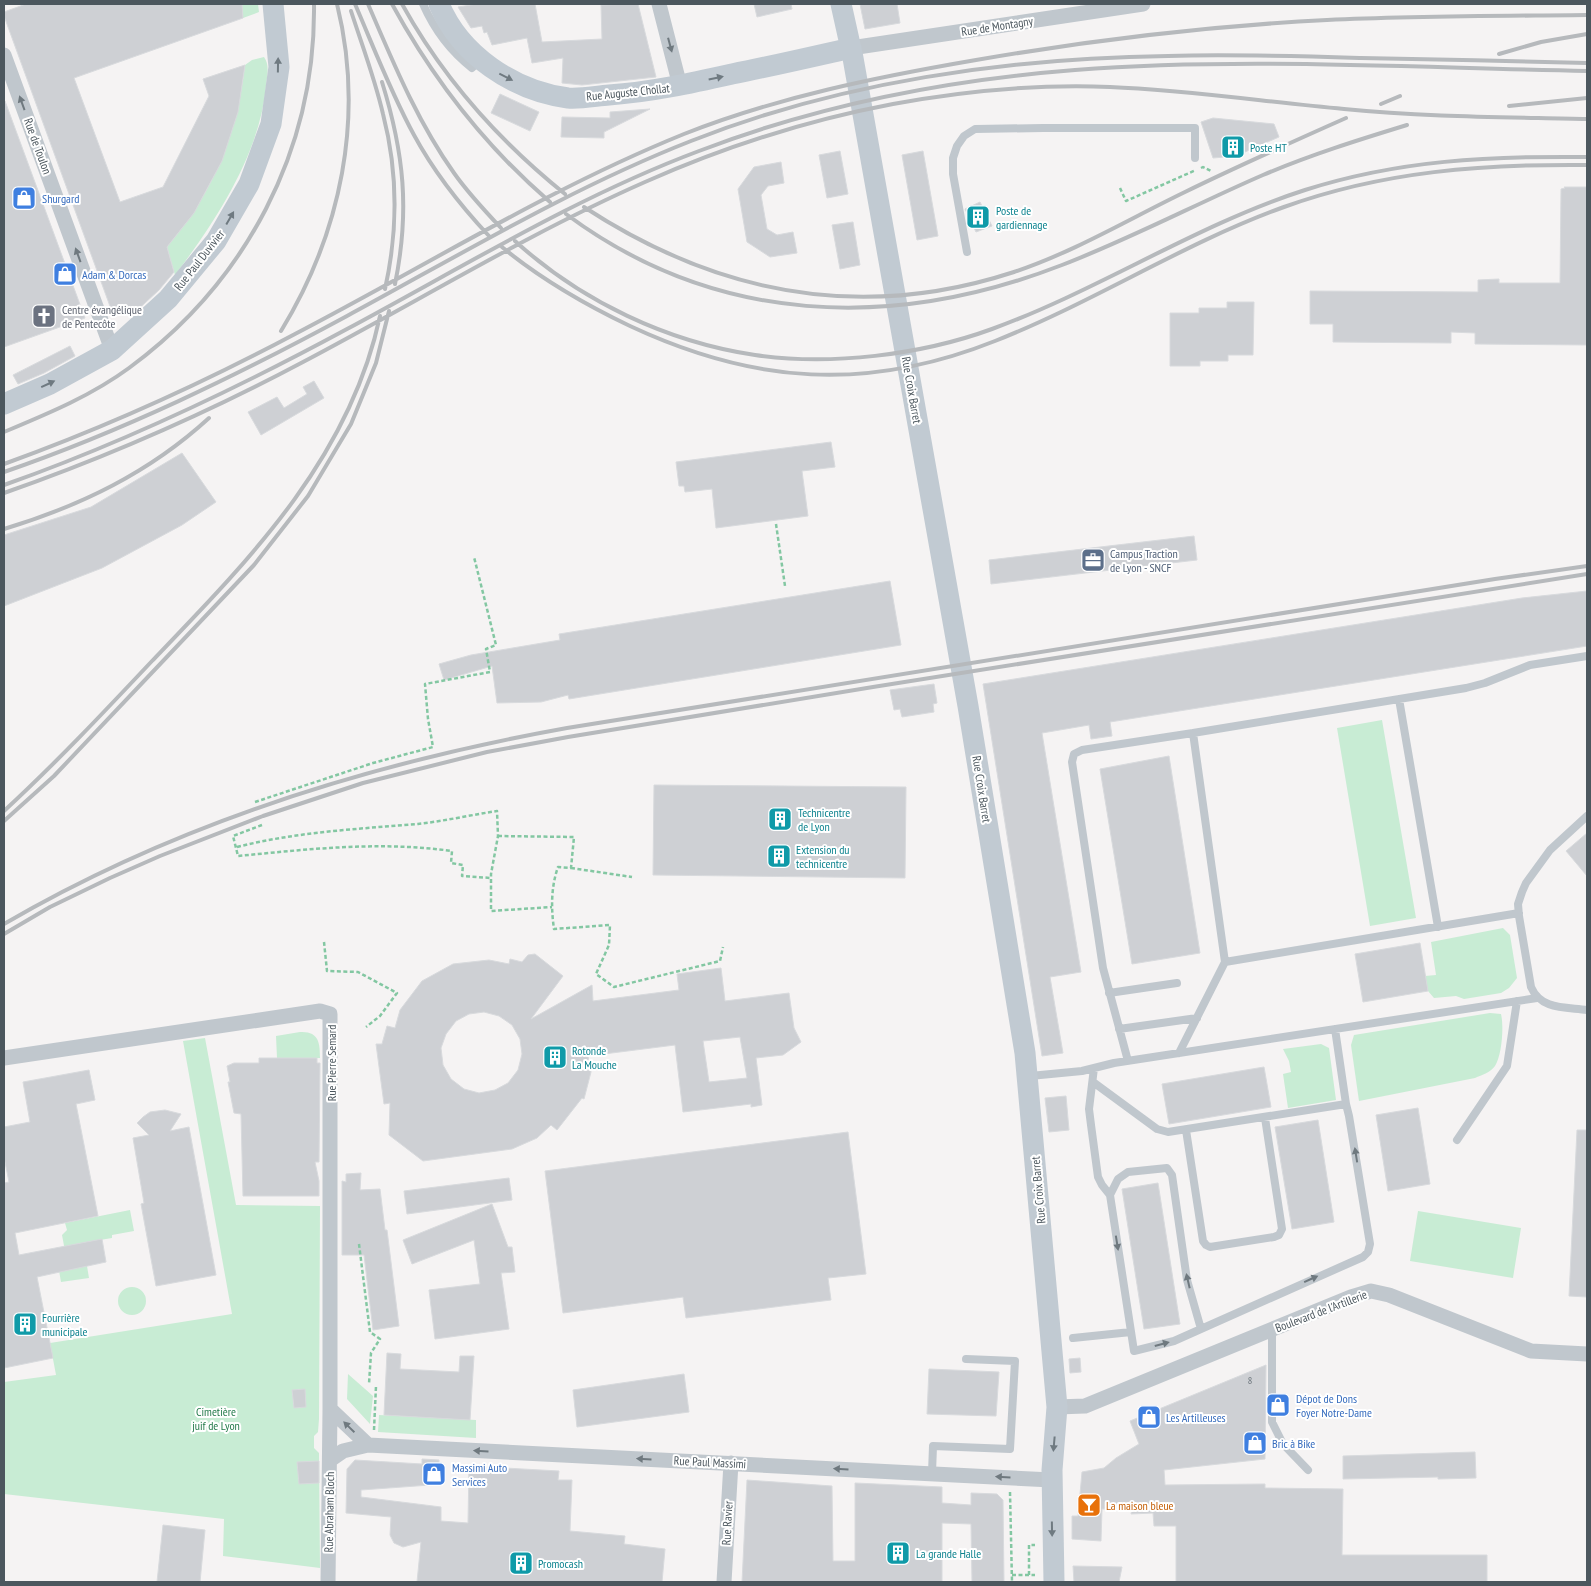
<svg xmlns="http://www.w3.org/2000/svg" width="1591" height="1586" font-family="'PT Sans Narrow',sans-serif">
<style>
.green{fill:#c8ecd4}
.building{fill:#ced0d4;stroke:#d8dadd;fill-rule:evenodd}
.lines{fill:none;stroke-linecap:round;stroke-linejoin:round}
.path{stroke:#83c7a2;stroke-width:2.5;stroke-dasharray:4 2.5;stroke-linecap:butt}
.lane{stroke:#c0c7cd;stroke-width:8}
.street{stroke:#c0c7cd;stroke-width:15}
.secondary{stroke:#c1cad2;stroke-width:21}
.rail{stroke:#b6b9bc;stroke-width:4}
.oneway{fill:#6f797f}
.oneway2{fill:#6f7a81}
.labels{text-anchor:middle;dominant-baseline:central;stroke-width:4;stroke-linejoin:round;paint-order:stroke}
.number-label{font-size:10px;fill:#6c757c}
.street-label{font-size:12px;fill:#4c575e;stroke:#fff}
.culture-label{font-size:12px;fill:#0d838f;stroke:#fff;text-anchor:start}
.shop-label{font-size:12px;fill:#366cbe;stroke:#fff;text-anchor:start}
.worship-label{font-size:12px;fill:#5b616d;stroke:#fff;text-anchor:start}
.service-label{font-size:12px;fill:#4e5e75;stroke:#fff;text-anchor:start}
.park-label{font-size:12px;fill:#237a4a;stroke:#fff}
.food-label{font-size:12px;fill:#c56008;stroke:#fff;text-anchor:start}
</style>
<rect width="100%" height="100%" fill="#f5f3f3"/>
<path class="green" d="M242,4H258L259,12L243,18Z
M264,57C270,65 267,76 266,86C260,154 215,222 175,275L167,247C213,193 237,135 245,65L252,60Z
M1382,720L1416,918L1370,926L1337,728Z
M1503,928L1510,935L1517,978L1509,988L1501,993L1464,999L1456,996L1434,998L1428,991L1425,976L1436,975L1431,942Z
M1490,1013L1501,1014C1504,1026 1502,1055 1495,1066C1491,1072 1482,1075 1475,1078L1359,1101L1351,1045L1354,1035Z
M300,1032C319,1031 320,1043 320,1058H277L276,1036Z
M205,1038L236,1205L320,1206L319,1419L318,1432L314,1436V1448L319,1453L320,1568L223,1556L224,1519L4,1494V1382L56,1375L50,1343L232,1314L183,1041Z
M1321,1044L1329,1048L1336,1100L1288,1108L1283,1074L1291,1072L1289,1061L1283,1049Z
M130,1210L134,1231L112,1235V1238L76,1244L87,1266L89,1278L61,1282L56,1253L65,1251L62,1235L67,1230L65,1223Z
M1418,1211L1521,1228L1513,1278L1410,1261Z
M118 1301a14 14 0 1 1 28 0a14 14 0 1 1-28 0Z
M348,1374L373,1396L370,1424L347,1399Z
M379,1415L476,1420V1438L378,1432Z"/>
<path class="building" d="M26,4H242L243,18L74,78L120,202L163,187L209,96L203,79L245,65L238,112L222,161L194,213L167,247L174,272L159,290L131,316L126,304L111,309L4,16V12Z
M477,4H535L542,42L602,39L601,5L638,4L656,77L582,85L562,83L563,58L532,63L527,38L492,45L487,32L484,33L482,26L471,28L458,7Z
M754,4H791L792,9L757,17Z
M860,4H897L900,23L865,29Z
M500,94L539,112L530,131L491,113Z
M4,101H5L85,318L4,347Z
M650,109L604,132V138L561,137L562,117L610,118V112Z
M1213,118L1274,124L1279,137L1236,156L1213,158L1201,122Z
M840,151L848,194L827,198L819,155Z
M923,151L938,236L917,240L902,155Z
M781,162L784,183L768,186L761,195L767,229L777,235L793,232L797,253L770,257L747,242L738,189L754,167Z
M1564,187H1587V345L1475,344V333L1451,332V343L1333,342V324H1310V291L1478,292V280L1499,279V283H1560L1561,189L1565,188Z
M980,202L992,226L976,232L965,209Z
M853,222L860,265L840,269L832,225Z
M1227,302H1254L1253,355H1228V361H1200V366H1170V313H1199V308H1227Z
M70,346L75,356L44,373L18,384L13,375Z
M314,381L324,398L261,435L248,412L277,397L284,408L307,394L303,387Z
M831,442L835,467L802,471L808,516L716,528L712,489L685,492L684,486H679L676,462Z
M182,453L216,502L182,525L102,568L4,606V535L91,507Z
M1194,536L1197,560L991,584L989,560Z
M890,581L901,645L569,699L568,695L541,702L497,703L492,666L444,680L439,664L471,655L560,640L559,634Z
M1587,591V646L1110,722L1112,736L1091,739L1089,725L1042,733L1081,972L1050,977L1063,1053L1042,1056L983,684L1522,598Z
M934,684L937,703L933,704L934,712L902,717L900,709L894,710L890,690Z
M1169,756L1200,953L1132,964L1100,769Z
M654,785L906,787L905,878L653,875Z
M1587,833V876L1566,851Z
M1420,943L1428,991L1363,1002L1355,954Z
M535,954L563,976L531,1019L592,985L593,1001L679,990L677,974L721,968L725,1001L789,993L794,1028L801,1042L783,1055L756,1058L762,1105L751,1107V1104L683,1112L675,1045L588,1056L591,1072L584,1099L582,1098L557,1130L551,1125L537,1138L512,1149L423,1161L389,1135L390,1103L384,1104L376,1044H382L387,1026L395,1028L400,1010L422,981L453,964L489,960L509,964L510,959L522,962L528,955ZM484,1012L499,1016L512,1025L520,1039L522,1054L518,1070L508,1083L495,1090L479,1093L464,1089L451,1079L443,1065L441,1048L446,1034L456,1021L469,1014ZM740,1037L747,1078L709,1082L703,1041Z
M259,1058H317V1063H320L319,1162H315L319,1181V1196H243L241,1114L234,1113L228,1082H230L227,1066L234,1063H259Z
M1264,1067L1271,1107L1169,1124L1162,1084Z
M89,1070L95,1100L76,1104L98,1216L15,1233L19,1255L102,1239L106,1262L37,1277L53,1358L4,1368V1183L9,1182L4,1157V1127L30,1122L23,1082Z
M1066,1096L1069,1130L1049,1132L1045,1098Z
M1418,1108L1430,1184L1388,1191L1376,1115Z
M165,1110L181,1114L170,1131L189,1127L216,1275L156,1286L141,1204L144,1203L133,1138L149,1135L137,1123L143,1117L150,1112Z
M1318,1120L1334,1222L1292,1229L1275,1127Z
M1577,1130H1587V1297L1569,1296Z
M848,1132L866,1274L828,1278L831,1300L686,1318L683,1297L563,1313L545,1171Z
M361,1173L360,1190L380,1189L385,1230H387L399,1326L373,1330L364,1255H342V1181L346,1182V1174Z
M509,1178L512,1200L407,1214L404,1191Z
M1158,1183L1180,1324L1144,1329L1122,1189Z
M492,1204L508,1247H512L515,1272L501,1273L509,1329L435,1339L429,1290L480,1284L474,1240L412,1264L403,1240Z
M387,1353L401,1354L400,1369L459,1372L460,1356H474L470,1420L384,1415Z
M1080,1358L1081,1372L1070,1373L1069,1359Z
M1266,1365L1265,1459L1164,1470L1165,1485L1265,1484V1488L1343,1489L1342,1555H1487V1582H1176V1526H1154L1153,1513L1131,1514L1132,1510L1102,1509L1101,1541L1072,1539V1516H1078L1082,1472L1104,1468L1116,1458L1139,1444L1130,1421Z
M929,1369L999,1372L996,1416L927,1414Z
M684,1374L689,1412L577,1427L573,1390Z
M305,1389L306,1407L294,1408L292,1390Z
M1475,1452L1476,1478L1438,1479V1477L1343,1479V1456Z
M422,1459L439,1460V1482L430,1483V1485L361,1490V1497L441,1507V1521L468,1523L469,1466L559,1471L558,1480H572L570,1531L625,1536L624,1544L665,1549L662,1582H417L421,1542L403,1547L394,1543L390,1535L391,1517L346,1513L347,1469L355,1460L422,1464Z
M319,1461V1483L299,1484L297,1462Z
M747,1480L832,1486L833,1561H855V1483L942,1487V1503L971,1505V1493L997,1494L1003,1500L1004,1582H972L971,1524L942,1523V1582H742Z
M163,1525L205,1530L200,1582H157Z
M1073,1566L1122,1567L1119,1582H1074Z"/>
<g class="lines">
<path class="path" d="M1201,168L1203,167L1211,171
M1120,188L1126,201L1196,170
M776,524L785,586
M255,802L373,763L433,747L428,719L425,684L490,672L486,649L496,645L474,557
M262,825L233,836L238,856C309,849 381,841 452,851L451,863L463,865L462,876L491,878
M498,836L574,837L571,868L558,867C551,887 551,908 554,929L610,925L609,945L596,974L614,987L720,961L723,947
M237,847C296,832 357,829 418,824C444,821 471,815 497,811L498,836L491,874V911L552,907
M571,868L632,877
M324,942L327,971L358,972L397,993L380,1016L366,1027
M359,1244L370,1332L380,1339L371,1353L369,1384
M374,1430L376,1386
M1010,1492L1012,1582
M1012,1575H1035
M1029,1575V1545H1035"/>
<path class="lane" d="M423,4C434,29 450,51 472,68L480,60
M967,252L953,174V158L957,146L964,136L975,129L1043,128H1195V158
M1399,699L1438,927
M1587,816L1550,850L1526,883L1522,892L1518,904L1519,916L1531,987C1541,1010 1565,1007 1587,1010
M1225,962L1193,733L1466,688L1485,683L1530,665L1587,656
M1109,993L1177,983
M1119,1029L1197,1018
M1179,1053L1225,962L1519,913
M1128,1061L1103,968L1072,762L1074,754L1082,750L1193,733
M1094,1068L1089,1109L1091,1125L1098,1177L1102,1185L1110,1195L1134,1351L1174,1341L1363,1257L1368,1252L1370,1244L1349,1116L1346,1104
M1030,1076L1082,1071L1114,1063L1537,998
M1093,1082L1157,1129L1168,1132L1346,1104L1335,1029
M1186,1130L1203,1241L1206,1245L1210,1247L1274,1237L1279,1235L1282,1229L1265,1118
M1457,1140L1507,1066L1517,1001
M1110,1195L1118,1179L1128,1172L1167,1168L1172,1175L1187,1280L1201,1329
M1272,1330V1422L1283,1444L1308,1470
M1073,1338L1131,1332
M932,1473L933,1446L1010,1449L1015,1361L966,1359"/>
<path class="street" d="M659,4L680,86
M851,48L1143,4
M4,55L112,350
M4,1058L320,1011L330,1014V1409L328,1582
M1057,1407L1085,1406L1351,1297L1371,1291L1389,1295L1531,1351L1587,1354
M330,1409L368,1445
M330,1460L343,1451L368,1445L1052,1480
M724,1582L731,1463"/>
<path class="secondary" d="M439,4C460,55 514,91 568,98C581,99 596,96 609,95C651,92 692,83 732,74C772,66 811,57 851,48
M841,4L853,58L968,706L1025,1053L1057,1407L1052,1470L1054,1582
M4,404L50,384L112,350L168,299L216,241L249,184L271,124L279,67L273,4"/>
<path class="rail" d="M355,4C374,48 391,93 414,135C434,172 460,205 489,236
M368,4C393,62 417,121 454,173C468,193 484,210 501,228
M392,4C433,79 485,146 550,202
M402,4C443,78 499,141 565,194
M351,11C362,45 375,79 383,114C398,172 398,231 385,289
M1499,54L1541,42L1587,34
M382,82C404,153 410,211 395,284
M1381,104L1400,96
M1509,106L1587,98
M584,207C717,294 861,322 1014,272C1074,252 1129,219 1185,192C1238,166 1292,142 1346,118
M566,214C715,325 892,331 1062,265C1130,239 1196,204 1263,175C1310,155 1358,140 1407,125
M515,241C581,301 667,342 755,355C830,366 921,355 992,329C1099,290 1196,225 1305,190C1399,160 1489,156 1587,157
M502,247C542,280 584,304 630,326C754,384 867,392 995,341C1094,302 1184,243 1284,207C1384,171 1483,164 1587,165
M281,331C341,233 365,117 337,4
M4,432C47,414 91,396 129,368C246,282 316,150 314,4
M4,464C104,428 201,384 295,334C424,267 548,189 684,134C778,97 877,77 976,60C1092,40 1209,26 1327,20C1414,16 1500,16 1587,15
M4,472C123,431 236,376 347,316C460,255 571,188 691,141C840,82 1008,58 1168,56C1232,54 1296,56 1361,58C1436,59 1512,61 1587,63
M4,485C123,443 236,389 347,329C463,267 576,197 699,151C819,105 947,80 1075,70C1244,57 1418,68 1587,71
M4,493C107,457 207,413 303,362C417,302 527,234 645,182C724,147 808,120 893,104C964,91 1038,84 1110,87C1188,90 1266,102 1344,109C1425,117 1506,117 1587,119
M4,529C80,506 149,473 209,418
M4,811C56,763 104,712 152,661C249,560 350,458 380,316
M4,821L54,776L254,565L308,496L351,424L376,363L389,311
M4,924C175,824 372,763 567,728L1495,579L1587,566
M4,934L50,907L110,878L160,856L263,816L363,783L487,752L568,737L873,687L1587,574"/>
</g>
<defs><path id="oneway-solid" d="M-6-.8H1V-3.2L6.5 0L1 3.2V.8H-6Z" transform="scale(1.25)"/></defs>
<g class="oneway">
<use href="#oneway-solid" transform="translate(670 45) rotate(75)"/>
<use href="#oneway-solid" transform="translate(22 103) rotate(-110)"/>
<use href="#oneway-solid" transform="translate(78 255) rotate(-110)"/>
<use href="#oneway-solid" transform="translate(1356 1155) rotate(-99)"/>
<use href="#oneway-solid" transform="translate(1117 1243) rotate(81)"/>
<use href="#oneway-solid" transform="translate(1311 1279) rotate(-24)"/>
<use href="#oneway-solid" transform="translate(1188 1281) rotate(-103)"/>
<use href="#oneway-solid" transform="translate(1162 1344) rotate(-15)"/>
<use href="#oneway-solid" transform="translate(349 1427) rotate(-136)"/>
<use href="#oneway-solid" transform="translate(481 1451) rotate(-177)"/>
<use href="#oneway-solid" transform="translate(644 1459) rotate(-177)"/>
<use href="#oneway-solid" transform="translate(841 1469) rotate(-177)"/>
<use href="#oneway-solid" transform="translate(1003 1477) rotate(-177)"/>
</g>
<g class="oneway2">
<use href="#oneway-solid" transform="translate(278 65) rotate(-89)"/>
<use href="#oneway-solid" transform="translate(506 77) rotate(27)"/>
<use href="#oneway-solid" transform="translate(716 78) rotate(-12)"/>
<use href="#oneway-solid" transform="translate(230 218) rotate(-60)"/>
<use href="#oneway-solid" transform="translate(48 384) rotate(-25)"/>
<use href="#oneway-solid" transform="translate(1054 1444) rotate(95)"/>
<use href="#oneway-solid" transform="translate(1052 1529) rotate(89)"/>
</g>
<defs>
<g id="building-square" transform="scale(1.25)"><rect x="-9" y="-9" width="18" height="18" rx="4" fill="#0f9aa8" stroke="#fff"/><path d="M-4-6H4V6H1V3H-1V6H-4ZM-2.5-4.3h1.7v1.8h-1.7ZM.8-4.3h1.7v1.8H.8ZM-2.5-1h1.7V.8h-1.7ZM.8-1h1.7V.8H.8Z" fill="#fff"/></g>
<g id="shop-square" transform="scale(1.25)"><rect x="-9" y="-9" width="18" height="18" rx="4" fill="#3f7fe0" stroke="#fff"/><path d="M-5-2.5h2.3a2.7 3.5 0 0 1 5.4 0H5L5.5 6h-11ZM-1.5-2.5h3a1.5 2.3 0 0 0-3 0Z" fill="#fff"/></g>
<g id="church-square" transform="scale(1.25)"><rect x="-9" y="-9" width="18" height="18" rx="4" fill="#6b7280" stroke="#fff"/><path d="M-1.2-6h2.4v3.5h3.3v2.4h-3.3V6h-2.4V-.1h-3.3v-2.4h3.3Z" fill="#fff"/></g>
<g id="office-square" transform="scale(1.25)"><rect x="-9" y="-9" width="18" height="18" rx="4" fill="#5c6f8a" stroke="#fff"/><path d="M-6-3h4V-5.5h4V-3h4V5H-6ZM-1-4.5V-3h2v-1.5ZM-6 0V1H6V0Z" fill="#fff"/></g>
<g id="bar-square" transform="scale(1.25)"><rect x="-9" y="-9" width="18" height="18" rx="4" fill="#e8710a" stroke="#fff"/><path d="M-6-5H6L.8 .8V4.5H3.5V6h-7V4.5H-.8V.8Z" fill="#fff"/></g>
</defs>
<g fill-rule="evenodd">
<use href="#building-square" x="1233" y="147"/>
<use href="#shop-square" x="24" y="198"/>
<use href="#building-square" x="978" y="217"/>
<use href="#shop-square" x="65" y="274"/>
<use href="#church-square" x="44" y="316"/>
<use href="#office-square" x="1093" y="560"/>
<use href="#building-square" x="780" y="819"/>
<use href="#building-square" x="779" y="856"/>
<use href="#building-square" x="555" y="1057"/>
<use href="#building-square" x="25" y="1324"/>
<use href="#shop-square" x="1278" y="1405"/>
<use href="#shop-square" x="1149" y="1417"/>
<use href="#shop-square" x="1255" y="1443"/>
<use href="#shop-square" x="434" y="1474"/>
<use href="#bar-square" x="1089" y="1505"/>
<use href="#building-square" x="898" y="1553"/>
<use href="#building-square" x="521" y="1563"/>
</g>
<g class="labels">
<g class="number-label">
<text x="1250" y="1380">8</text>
</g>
<g class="street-label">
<text transform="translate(997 26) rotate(-9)">Rue de Montagny</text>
<text transform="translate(628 92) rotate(-6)">Rue Auguste Chollat</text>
<text transform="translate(38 146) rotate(70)">Rue de Toulon</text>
<text transform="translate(199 260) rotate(-52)">Rue Paul Duvivier</text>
<text transform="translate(912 390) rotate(80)">Rue Croix Barret</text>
<text transform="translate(982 789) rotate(81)">Rue Croix Barret</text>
<text transform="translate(331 1063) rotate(-90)">Rue Pierre Semard</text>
<text transform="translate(1038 1190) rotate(-95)">Rue Croix Barret</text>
<text transform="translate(1321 1311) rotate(-21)">Boulevard de l'Artillerie</text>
<text transform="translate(710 1462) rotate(3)">Rue Paul Massimi</text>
<text transform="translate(329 1512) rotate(-89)">Rue Abraham Bloch</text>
<text transform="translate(727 1523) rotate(-87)">Rue Ravier</text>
</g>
<g class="culture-label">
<text x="1250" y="147">Poste HT</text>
<text x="996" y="210">Poste de<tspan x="996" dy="14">gardiennage</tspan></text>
<text x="798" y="812">Technicentre<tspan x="798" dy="14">de Lyon</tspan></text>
<text x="796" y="849">Extension du<tspan x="796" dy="14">technicentre</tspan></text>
<text x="572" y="1050">Rotonde<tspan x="572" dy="14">La Mouche</tspan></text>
<text x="42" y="1317">Fourrière<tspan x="42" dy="14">municipale</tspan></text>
<text x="916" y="1553">La grande Halle</text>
<text x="538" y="1563">Promocash</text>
</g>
<g class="shop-label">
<text x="42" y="198">Shurgard</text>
<text x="82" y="274">Adam &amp; Dorcas</text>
<text x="1296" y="1398">Dépot de Dons<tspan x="1296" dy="14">Foyer Notre-Dame</tspan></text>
<text x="1166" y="1417">Les Artilleuses</text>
<text x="1272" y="1443">Bric à Bike</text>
<text x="452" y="1467">Massimi Auto<tspan x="452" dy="14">Services</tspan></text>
</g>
<g class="worship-label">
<text x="62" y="309">Centre évangélique<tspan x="62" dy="14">de Pentecôte</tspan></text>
</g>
<g class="service-label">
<text x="1110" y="553">Campus Traction<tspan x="1110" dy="14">de Lyon - SNCF</tspan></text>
</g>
<g class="park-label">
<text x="216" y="1411">Cimetière<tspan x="216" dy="14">juif de Lyon</tspan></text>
</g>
<g class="food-label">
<text x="1106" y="1505">La maison bleue</text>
</g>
</g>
<rect width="1591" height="1586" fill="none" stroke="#4c575e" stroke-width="10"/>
</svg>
